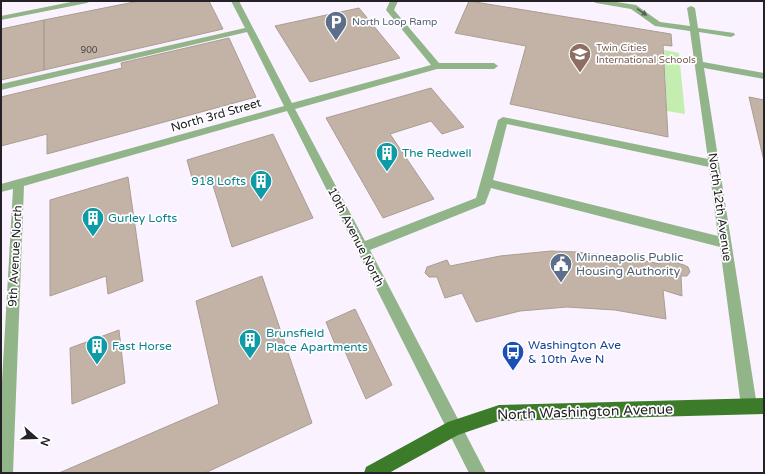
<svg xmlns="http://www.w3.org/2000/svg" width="765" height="474" font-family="'Varela Round',sans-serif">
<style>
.green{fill:#c4eeb0}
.building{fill:#c2b3a6;stroke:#ab9d91}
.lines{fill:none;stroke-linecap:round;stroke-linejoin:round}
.minor{fill:#92b489;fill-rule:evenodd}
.major{fill:#3c7b29;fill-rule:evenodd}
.oneway{fill:#566353}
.labels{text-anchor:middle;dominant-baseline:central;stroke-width:3.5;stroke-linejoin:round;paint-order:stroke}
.far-number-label{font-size:9px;fill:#4c4647}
.far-service-label{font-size:10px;fill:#4e5e75;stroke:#fff;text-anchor:start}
.far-education-label{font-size:10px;fill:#785e54;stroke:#fff;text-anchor:start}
.street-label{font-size:12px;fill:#242127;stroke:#fff}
.culture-label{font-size:12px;fill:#0d838f;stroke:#fff;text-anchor:start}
.service-label{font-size:12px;fill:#4e5e75;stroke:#fff;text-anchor:start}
.transit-label{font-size:12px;fill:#164399;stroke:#fff;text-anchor:start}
.near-street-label{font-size:14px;fill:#242127;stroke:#fff}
</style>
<rect width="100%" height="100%" fill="#faf2ff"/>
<path class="green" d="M664,50L679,53L685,114L667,111Z"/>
<path class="building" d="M139,1H209L223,29L44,70V20Z
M469,1L671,34L672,46L663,45L668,137L510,104L526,46L455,33Z
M359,8L400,58L310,82L275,26Z
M44,20V70L1,80V29Z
M229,38L256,97L47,154V134L1,146V97L122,68L121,63Z
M431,88L464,127L442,134L431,121L390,134L434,199L383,218L326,118Z
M749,97L764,100V161Z
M273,134L313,218L232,247L211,179L194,185L187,160Z
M128,177L143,281L108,294L106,276L50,296V200Z
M551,251L577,252L632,258L660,264V258L684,265L688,267L690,272L687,276H681L682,296L663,290L666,319L615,310L567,307L520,311L476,322L462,293L445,298L437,277H429L425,273L427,267L447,260L450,266L500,256Z
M262,276L312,423L205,473H59L219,404L196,301Z
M355,309L392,385L366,399L343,347L337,349L326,322Z
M119,330L125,383L72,404L70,348Z"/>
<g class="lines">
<path class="minor" d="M76,1H91L87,3L1,20V16Z
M231,1H239L292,103L431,65L386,10L390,1H398L394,10L439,63H494L498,66L494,69H437L295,109L365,241L476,198L498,120L503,117L708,159L690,31L655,26L631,9L596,3L592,1H610L636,5L660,22L690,26L687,8L691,6L695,8L698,28L734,33L735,35L731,37L699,32L703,62L764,73V79L704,68L757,406L754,411L749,414L744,411L741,406L720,247L491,188L485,204L370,250L486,473H469L287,111L24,186L13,473H1V399L13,189L1,192V184L284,106L247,32L1,90V84L245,28ZM507,124L709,167L718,236L493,180Z"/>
<path class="major" d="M764,398V414L499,421L458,435L389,473H364L366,467L448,422L499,405Z"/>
</g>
<defs><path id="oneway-solid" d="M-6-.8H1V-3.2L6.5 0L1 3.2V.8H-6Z"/></defs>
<use class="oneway" href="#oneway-solid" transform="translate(642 12) rotate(35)"/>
<defs>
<g id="parking-pin" transform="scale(1.15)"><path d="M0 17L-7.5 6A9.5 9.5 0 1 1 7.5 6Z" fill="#5c6f8a" stroke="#fff"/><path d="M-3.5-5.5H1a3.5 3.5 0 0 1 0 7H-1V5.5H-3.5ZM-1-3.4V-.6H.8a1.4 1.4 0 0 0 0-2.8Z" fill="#fff"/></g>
<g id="school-pin" transform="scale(1.15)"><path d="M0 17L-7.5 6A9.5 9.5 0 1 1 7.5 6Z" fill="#8d6e63" stroke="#fff"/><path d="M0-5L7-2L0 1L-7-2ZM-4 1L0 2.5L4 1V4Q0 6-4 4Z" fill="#fff"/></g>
<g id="building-pin" transform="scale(1.15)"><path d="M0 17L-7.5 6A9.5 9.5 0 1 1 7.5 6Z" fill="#0f9aa8" stroke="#fff"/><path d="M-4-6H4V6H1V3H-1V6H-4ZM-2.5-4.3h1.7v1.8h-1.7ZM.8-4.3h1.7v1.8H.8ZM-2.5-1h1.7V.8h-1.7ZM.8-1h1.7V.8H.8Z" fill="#fff"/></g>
<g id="civic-pin" transform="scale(1.15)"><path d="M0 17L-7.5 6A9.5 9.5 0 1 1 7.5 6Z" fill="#5c6f8a" stroke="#fff"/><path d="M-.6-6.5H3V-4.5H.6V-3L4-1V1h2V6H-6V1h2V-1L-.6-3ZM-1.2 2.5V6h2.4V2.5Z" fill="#fff"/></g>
<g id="bus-pin" transform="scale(1.15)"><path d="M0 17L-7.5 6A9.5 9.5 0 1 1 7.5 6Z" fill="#1a4fb4" stroke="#fff"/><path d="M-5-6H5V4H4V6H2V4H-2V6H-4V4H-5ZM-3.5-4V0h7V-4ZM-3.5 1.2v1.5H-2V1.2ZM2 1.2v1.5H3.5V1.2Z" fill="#fff"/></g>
</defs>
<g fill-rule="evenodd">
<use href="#parking-pin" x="336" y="22"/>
<use href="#school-pin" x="580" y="54"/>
<use href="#building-pin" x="387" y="153"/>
<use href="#building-pin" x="261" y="181"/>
<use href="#building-pin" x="93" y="218"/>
<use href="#civic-pin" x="561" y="264"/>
<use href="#building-pin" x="250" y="340"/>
<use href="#building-pin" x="97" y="346"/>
<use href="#bus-pin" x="513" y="352"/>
</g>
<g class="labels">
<g class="far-number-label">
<text x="89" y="50">900</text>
</g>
<g class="far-service-label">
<text x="352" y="22">North Loop Ramp</text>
</g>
<g class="far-education-label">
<text x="596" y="48">Twin Cities<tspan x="596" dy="12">International Schools</tspan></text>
</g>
<g class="street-label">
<text transform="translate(216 115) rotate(-16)">North 3rd Street</text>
<text transform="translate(720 207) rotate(82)">North 12th Avenue</text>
<text transform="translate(356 237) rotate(63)">10th Avenue North</text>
<text transform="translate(15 256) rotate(-87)">9th Avenue North</text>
</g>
<g class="culture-label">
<text x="402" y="153">The Redwell</text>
<text x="246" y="181" text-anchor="end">918 Lofts</text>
<text x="108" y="218">Gurley Lofts</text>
<text x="266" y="333">Brunsfield<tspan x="266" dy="14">Place Apartments</tspan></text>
<text x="112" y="346">Fast Horse</text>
</g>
<g class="service-label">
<text x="576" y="257">Minneapolis Public<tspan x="576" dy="14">Housing Authority</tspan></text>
</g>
<g class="transit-label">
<text x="528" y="345">Washington Ave<tspan x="528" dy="14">&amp; 10th Ave N</tspan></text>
</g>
<g class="near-street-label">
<text transform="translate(585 412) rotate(-2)">North Washington Avenue</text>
</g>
</g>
<rect width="765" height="474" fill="none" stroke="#242127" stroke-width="4"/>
<g transform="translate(36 438) rotate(110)" stroke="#ffffff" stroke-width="3" paint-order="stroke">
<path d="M0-3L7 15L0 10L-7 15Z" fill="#242127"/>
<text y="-6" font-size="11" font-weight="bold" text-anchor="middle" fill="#242127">N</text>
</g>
</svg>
